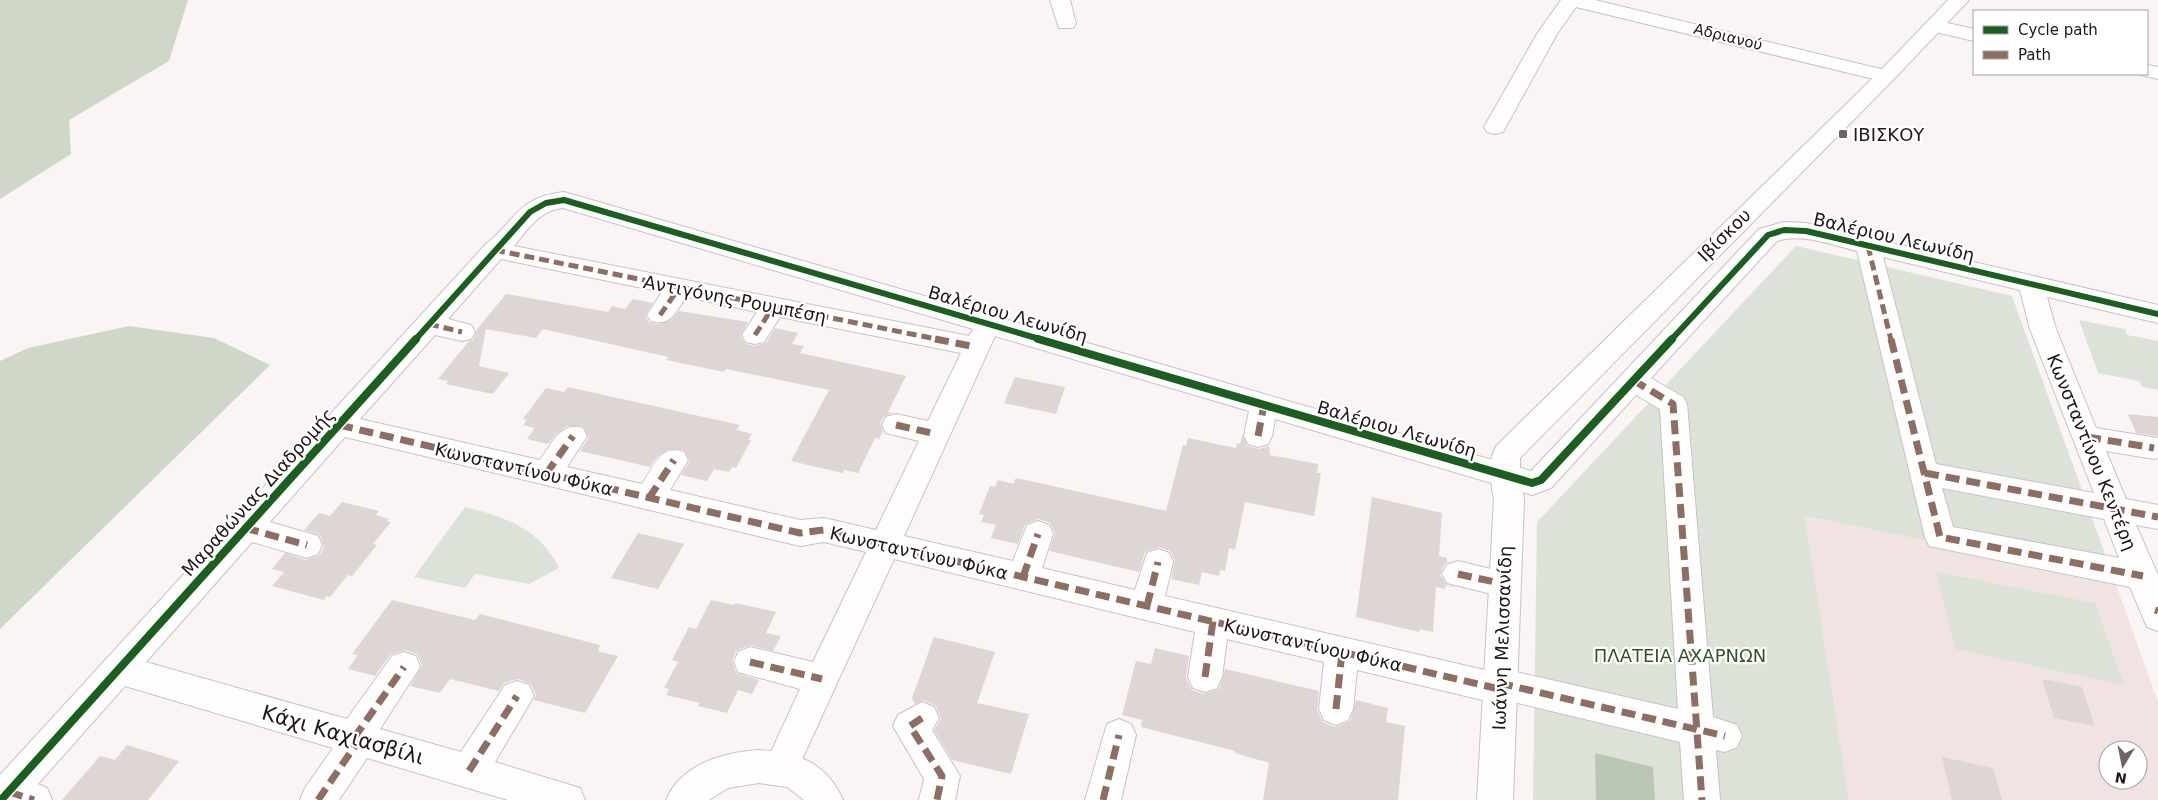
<svg xmlns="http://www.w3.org/2000/svg" width="2158" height="800" font-family="'DejaVu Sans',sans-serif">
<style>
.built{fill:#f2e3e3;fill-rule:evenodd}
.green{fill:#dde2d8}
.forest{fill:#cfd8c8}
.water{fill:#bac7b4}
.building{fill:#ded5d5}
.lines{fill:none;stroke-linecap:round;stroke-linejoin:round}
.street-casing{stroke:#cac2c2;stroke-width:2}
.secondary-casing{stroke:#cac2c2;stroke-width:2}
.street{fill:#fefdfd;fill-rule:evenodd}
.secondary{fill:#fefdfd;fill-rule:evenodd}
.quiet-far1{stroke:#8d6e63;stroke-width:5;stroke-dasharray:10 5;stroke-linecap:butt}
.quiet{stroke:#8d6e63;stroke-width:7;stroke-dasharray:14 7;stroke-linecap:butt}
.cycleway-far1-casing{stroke:#fff;stroke-width:9}
.cycleway-casing{stroke:#fff;stroke-width:11}
.cycleway-far1{stroke:#1b5e20;stroke-width:6}
.cycleway{stroke:#1b5e20;stroke-width:8}
.poi-dot{fill:#6d6464;stroke:#fff;stroke-width:2}
.labels{text-anchor:middle;dominant-baseline:central;stroke-width:4.5;stroke-linejoin:round;paint-order:stroke}
.far-street-label{font-size:15px;fill:#211717;stroke:#fff}
.poi-label{font-size:18px;fill:#211717;stroke:#fff;text-anchor:start}
.street-label{font-size:18px;fill:#211717;stroke:#fff}
.park-label{font-size:18px;fill:#345329;stroke:#fff}
.near-street-label{font-size:21px;fill:#211717;stroke:#fff}
</style>
<rect width="100%" height="100%" fill="#faf4f4"/>
<path class="built" d="M1805,516L2114,579L2158,702V800H1849ZM2108,750H2138V780H2108Z"/>
<path class="green" d="M1796,246L2012,296L2114,579L1805,516L1849,800H1533L1537,522Z
M2079,320L2125,329L2127,335L2158,341V390L2142,387L2139,381L2098,373Z
M465,507C504,516 541,530 559,568L529,584L475,574L465,588L414,577Z
M1936,572L2095,603L2124,685L1955,649Z"/>
<path class="forest" d="M0,0H188L169,61L69,120L71,154L0,199Z
M129,326L214,338L270,365L0,629V361L28,348Z"/>
<path class="water" d="M1595,753L1653,767L1655,800H1596Z"/>
<path class="building" d="M506,294L608,312L612,306L625,309L633,299L653,303L645,316L649,322L657,324L669,321L679,311L748,322L740,336L746,344L755,346L766,343L775,328L798,333L792,344L804,346L800,353L906,376L888,412L893,413L884,416L880,424L883,431L879,439L875,438L858,473L844,470L843,473L791,461L829,390L726,369L724,372L666,360L669,357L543,329L536,338L486,329L479,366L509,373L493,394L446,384L448,381L438,379L469,341L473,340L478,328Z
M1015,377L1065,387L1056,414L1004,403Z
M568,387L740,425L736,430L752,434L748,440H751L736,468L732,467L729,472L714,469L707,481L681,475L690,461L684,450H668L657,457L650,467L580,451L589,437L583,426H567L556,434L548,444L527,439L535,428L523,425L527,420L523,419L546,388L564,392Z
M2128,414L2158,417V436L2136,433Z
M1243,434L1247,446L1259,449L1269,446L1270,455L1318,464L1317,473H1321L1314,516L1245,502L1235,550L1229,548L1225,571L1220,570L1219,576L1202,572L1199,585L1171,579L1175,561L1170,551L1159,547L1145,552L1139,572L1049,551L1055,533L1050,523L1039,519L1025,524L1018,544L991,538L996,525L981,522L984,515L979,514L990,486L995,487L998,480L1013,484L1016,478L1166,511L1183,445L1186,446L1188,438L1236,448L1237,443L1240,444Z
M1372,497L1442,513L1439,556L1447,558V562H1450L1445,564L1440,575L1447,585L1456,587L1445,586V589L1436,587L1433,632L1420,629L1419,632L1356,617Z
M342,502L379,511L376,515L389,519L387,521L391,522L373,544L377,545L352,576L348,575L330,597L327,596L324,600L272,586L284,572L272,569L285,553L306,560L320,555L324,546L320,535L304,530L319,513L330,516Z
M638,533L684,544L658,589L611,578Z
M392,600L475,620L480,614L600,645L598,651L618,656L585,713L534,700L536,695L531,684L518,679L504,683L499,691L450,679L440,693L410,686L422,666L417,654L405,650L390,655L375,676L348,669L358,655L352,654Z
M711,600L734,605L736,603L776,612L766,633L781,636L773,651L750,645L736,651L732,661L736,673L759,680L752,694L738,690L727,713L698,706L700,703L666,695L669,689L664,688L678,662L672,660L689,627L696,629Z
M934,637L995,652L977,703L1029,714L1011,774L952,760L934,730L941,719L936,706L923,700L915,704L912,698Z
M1155,648L1189,656L1186,678L1192,690L1204,694L1219,689L1225,669L1319,691L1317,710L1323,722L1335,727L1350,721L1356,700L1388,708L1386,722L1405,726L1398,800H1263L1269,763L1235,753V751L1141,727L1142,720L1122,715L1136,661L1151,664Z
M2042,679L2082,687L2095,726L2054,718Z
M127,745L179,761L148,800H62L100,756L115,760Z
M1942,757L1993,768L2002,800H1952Z"/>
<g class="lines">
<g class="street-casing">
<path id="street" d="M1050,0H1070L1076,24L1073,28H1059Z
M1561,0H1595L1893,72L1896,76L1893,80L1886,82L1576,7L1557,34L1503,132L1495,134L1487,132L1484,127L1537,34Z
M1934,20L1974,29V41L1927,30L1924,26L1927,22Z
M2147,65L2158,67V79L2140,75L2139,74H2147Z
M564,192L1531,471L1759,229L1784,222L1806,223L2158,305V323L2047,297L2056,329L2096,428L2158,438V458L2154,459L2106,451L2126,499L2158,505V529L2136,525L2158,575V631L2147,627L2130,587L1929,546L1925,537L1857,251C1832,245 1802,233 1777,241L1651,378L1683,397L1687,404L1713,717L1737,725L1742,736L1737,747L1725,752L1716,750L1720,800H1684L1680,742L1509,701L1499,704L1357,670L1353,709L1348,720L1336,725L1324,720L1319,709L1324,662L1227,639L1222,677L1217,688L1205,692L1193,688L1188,677L1195,632L894,559L793,779L781,784L769,779L764,767L800,689L738,672L734,662L738,652L750,647L813,662L866,552L824,542L800,546L345,437L270,522L318,536L322,545L318,554L307,558L252,542L146,662L347,719L392,656L404,652L416,656L420,667L380,729L461,752L505,685L517,681L529,685L534,696L495,762L580,788L585,800H508L367,758L339,800H300L305,788L333,748L125,686L38,784L47,788L52,800H0V775L486,244C517,219 518,197 564,192ZM563,208L973,329L969,336L514,246C528,229 540,210 563,208ZM1883,257L2020,290L2030,329L2094,493L1936,464ZM501,259L662,292L647,315L651,321C670,327 676,312 686,297L757,312L742,335L746,342L755,344L764,342L780,317L961,353L928,421L896,414L886,417L882,425L886,433L919,441L876,530L824,518L800,520L670,490L688,460L684,452C660,444 654,467 642,484L567,467L587,436L583,428C560,421 552,444 540,460L360,419L435,335L462,341L471,339L475,332L471,325L448,319ZM995,336L1249,411L1244,436L1248,444L1258,447L1268,444L1272,436L1275,419L1532,495L1551,488L1636,395L1660,409L1678,709L1499,668L1489,671L1165,596L1173,562L1169,553L1158,549L1147,553L1135,590L1042,568L1053,534L1049,525L1038,521L1027,525L1013,561L904,536ZM1942,488L2104,519L2119,558L1953,527Z
M1458,561L1515,575L1520,584L1515,593L1504,597L1447,583L1442,574L1447,565Z
M922,702L934,707L939,718L932,730L960,776L955,800H919L924,779L893,726L898,715Z
M1119,719L1131,724L1136,735L1121,800H1085L1107,724Z"/>
</g>
<g class="secondary-casing">
<path id="secondary" d="M1948,0H1969L1893,80L1520,458V477L1524,500L1513,800H1477L1494,500C1491,482 1487,463 1496,446L1879,72Z
M759,750C798,752 827,763 843,800H804L787,787L759,783L728,788L709,800H666C681,764 724,752 759,750Z"/>
</g>
<use href="#street" class="street"/>
<use href="#secondary" class="secondary"/>
<path class="quiet-far1" d="M1868,246L1891,340
M495,250L941,340
M660,315L679,288
M429,324L462,332
M755,335L773,307"/>
<path class="quiet" d="M935,339L976,347
M1891,339L1940,537L2143,576
M1633,380L1673,404L1702,800
M339,425L800,533L824,530L1499,689
M896,425L936,434
M1258,436L1264,405
M2087,437L2154,448
M1925,473L2158,517
M546,474L573,436
M649,498L674,460
M245,528L307,545
M1458,574L1504,584
M1023,577L1038,534
M1147,606L1158,562
M2155,610L2158,611
M750,662L822,679
M1205,677L1213,621
M1499,683L1725,736
M1336,709L1342,652
M922,718L910,726L942,776L937,800
M354,738L404,667
M469,771L517,696
M9,792L34,800
M318,800L359,740
M1103,800L1119,735"/>
<g class="cycleway-far1-casing">
<path id="cycleway-far1" d="M415,340L530,212L546,203L564,200L1043,340
M1671,340L1768,235L1784,230L1806,231L2158,314"/>
</g>
<g class="cycleway-casing">
<path id="cycleway" d="M1038,339L1532,483L1541,480L1672,339
M1,800L416,339"/>
</g>
<use href="#cycleway-far1" class="cycleway-far1"/>
<use href="#cycleway" class="cycleway"/>
</g>
<rect class="poi-dot" x="1838" y="129" width="10" height="10" rx="2.5"/>
<g class="labels">
<g class="far-street-label">
<text transform="translate(1728 37) rotate(14)">Αδριανού</text>
</g>
<g class="poi-label">
<text x="1853" y="134">ΙΒΙΣΚΟΥ</text>
</g>
<g class="street-label">
<text transform="translate(1724 235) rotate(-45)">Ιβίσκου</text>
<text transform="translate(1894 237) rotate(13)">Βαλέριου Λεωνίδη</text>
<text transform="translate(735 299) rotate(11)">Αντιγόνης Ρουμπέση</text>
<text transform="translate(1008 314) rotate(16)">Βαλέριου Λεωνίδη</text>
<text transform="translate(1397 429) rotate(16)">Βαλέριου Λεωνίδη</text>
<text transform="translate(2092 452) rotate(68)">Κωνσταντίνου Κεντέρη</text>
<text transform="translate(524 469) rotate(13)">Κωνσταντίνου Φύκα</text>
<text transform="translate(258 492) rotate(-48)">Μαραθώνιας Διαδρομής</text>
<text transform="translate(919 553) rotate(13)">Κωνσταντίνου Φύκα</text>
<text transform="translate(1502 638) rotate(-88)">Ιωάννη Μελισσανίδη</text>
<text transform="translate(1313 645) rotate(13)">Κωνσταντίνου Φύκα</text>
</g>
<g class="park-label">
<text x="1680" y="655">ΠΛΑΤΕΙΑ ΑΧΑΡΝΩΝ</text>
</g>
<g class="near-street-label">
<text transform="translate(343 735) rotate(16)">Κάχι Καχιασβίλι</text>
</g>
</g>
<rect x="1973" y="10" width="175" height="65" fill="#ffffff" stroke="#a6a2a2"/>
<rect x="1983" y="26" width="25" height="8" fill="#1b5e20" stroke="#a6a2a2"/>
<text x="2018" y="35" font-size="15" fill="#211717">Cycle path</text>
<rect x="1983" y="51" width="25" height="8" fill="#8d6e63" stroke="#a6a2a2"/>
<text x="2018" y="60" font-size="15" fill="#211717">Path</text>
<g transform="translate(2123 765) rotate(190)"><circle r="24" fill="#ffffff" stroke="#a6a2a2"/>
<path d="M0-4L9 19L0 12L-9 19Z" fill="#6d6464"/>
<text y="-8" font-size="14" font-weight="bold" text-anchor="middle" fill="#211717">N</text>
</g>
</svg>
